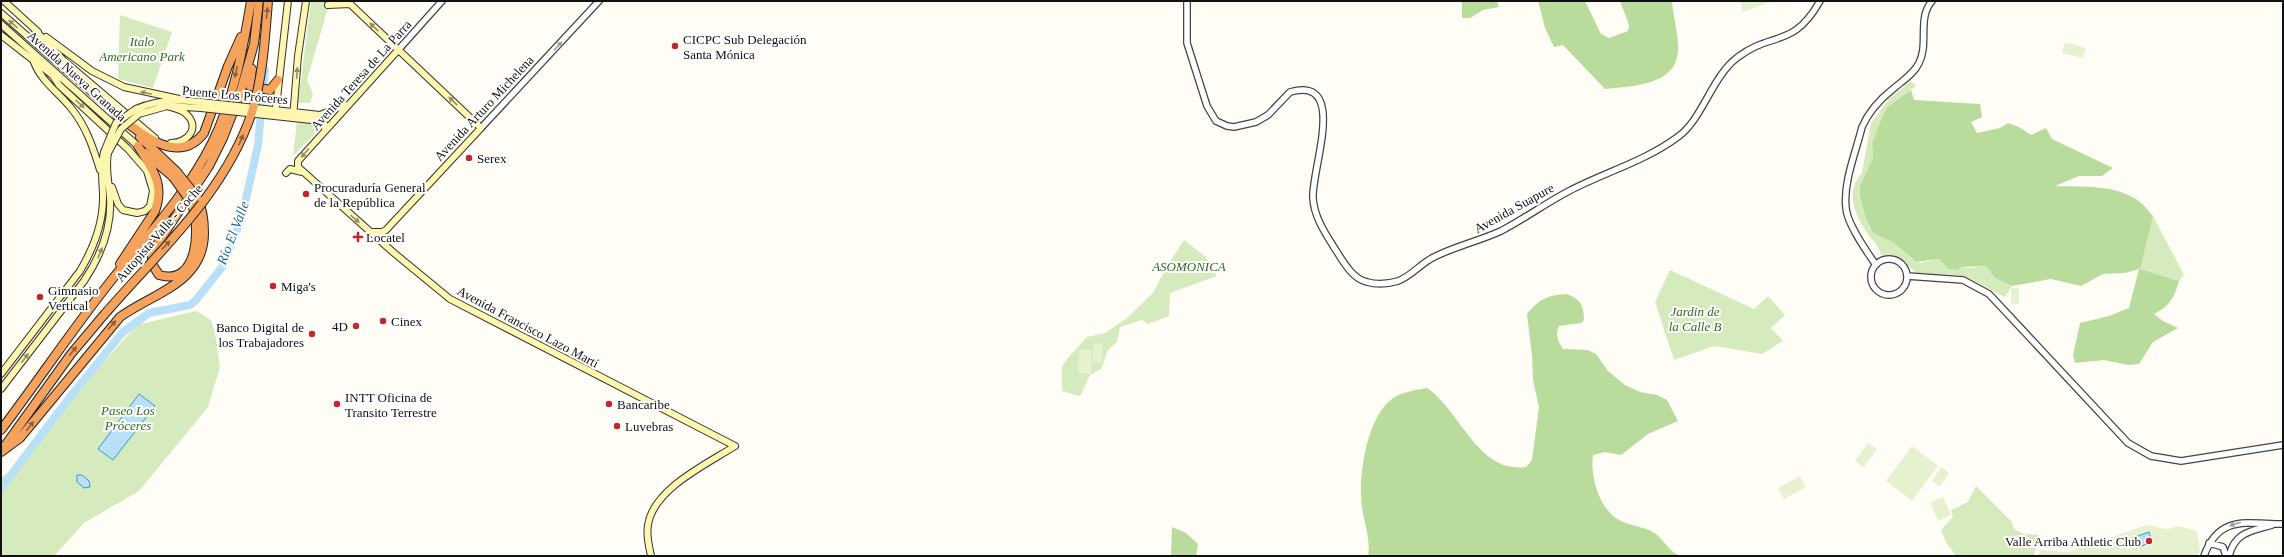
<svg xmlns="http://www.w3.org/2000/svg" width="2284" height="557" font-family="Georgia,serif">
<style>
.green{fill:#d5ebbd}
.forest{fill:#b9dc9c}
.pitch{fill:#e6f2cf}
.water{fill:#b9e0f7;stroke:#3f96cf}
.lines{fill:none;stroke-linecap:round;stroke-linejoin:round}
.river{stroke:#b9e0f7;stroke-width:8}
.tertiary-casing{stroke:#444;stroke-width:8}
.secondary-casing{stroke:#333;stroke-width:8}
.motorway-casing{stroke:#222;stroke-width:10}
.tertiary{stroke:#fff;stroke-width:5.5}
.secondary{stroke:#fff6b0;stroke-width:6}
.motorway{stroke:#f5a25d;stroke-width:8}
.secondary-bridge-casing{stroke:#333;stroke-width:8;stroke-linecap:butt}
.motorway-bridge-casing{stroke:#222;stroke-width:10;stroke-linecap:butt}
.secondary-bridge{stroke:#fff6b0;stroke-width:6}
.motorway-bridge{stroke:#f5a25d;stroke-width:8}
.oneway{fill:#8e613b}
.oneway2{fill:#948f68}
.oneway3{fill:#a0a0a0}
.poi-dot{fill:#c4262e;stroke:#fff;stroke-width:1.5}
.labels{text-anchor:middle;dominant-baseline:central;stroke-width:4;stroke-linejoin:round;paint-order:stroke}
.poi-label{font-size:13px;fill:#111;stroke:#fff;text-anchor:start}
.park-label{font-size:13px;font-style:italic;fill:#2f6b1f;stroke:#fff}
.street-label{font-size:13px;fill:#111;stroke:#fff}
.water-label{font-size:14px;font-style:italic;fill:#1768a6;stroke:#fff}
</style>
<rect width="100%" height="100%" fill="#fffdf5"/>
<path class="green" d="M311,1H330L307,80L313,94L310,103H298Z
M120,15L172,32L153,88L118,79Z
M1911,81L1916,86L1887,107L1872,143L1873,158L1860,196L1865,216L1873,233L1894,243L1912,259L1921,263L1938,259L1944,265L1969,268L1986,266L1995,278L2012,286L2005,297L1970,279L1958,275L1918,274L1898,258L1883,256C1878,252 1879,247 1875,243C1860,226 1841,194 1862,173L1871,123L1889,99Z
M297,121L314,123L321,127L293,156Z
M2153,216L2184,275L2179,281L2139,269Z
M1184,240L1206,257L1217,276L1170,293L1169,316L1148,324L1142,320L1120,327L1117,342L1108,350L1101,369L1090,375L1080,396L1062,391V367L1068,358L1087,337L1105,333L1126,319L1153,293L1165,270Z
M1670,270L1754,309L1768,296L1785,315L1771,328L1783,341L1762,354L1714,346L1674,360L1655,302Z
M196,311L211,320L215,333L220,367L208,407L139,491L84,523L54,556H1V477L24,463L87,381L137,325Z
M1976,486L2012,522L2014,529L2024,534L2039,535L2034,556H1956L1946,542L1941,530L1953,517L1951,510L1968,502Z"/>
<path class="forest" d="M1462,1H1497L1499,7L1483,10L1470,18H1462Z
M1538,1H1585L1601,34L1609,38L1628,31L1629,25L1620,1H1672C1673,16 1679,36 1678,50C1677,86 1631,86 1605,89L1563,45L1554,47L1545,28Z
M1911,90L1914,100L1980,104L1982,117L1971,122L1977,133L2000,128L2008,123L2019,127L2031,135L2046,128L2052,139L2113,168L2102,176H2079L2055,186C2082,187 2117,184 2140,202C2145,206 2149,212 2153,216L2140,269L2179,281C2174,298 2170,306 2154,314L2163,321L2178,328L2153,342L2139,364L2128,365L2104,360L2075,363L2073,355L2080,323L2109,316L2129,308L2139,269L2125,273L2103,274L2081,286L2051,279L2012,286L1995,278L1986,266L1961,267L1957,270L1949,269L1938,259L1916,262L1894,243L1873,233L1865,216L1860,196V186L1873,158L1872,143L1882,118L1887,107Z
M1567,294C1580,299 1584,305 1584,320L1581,323L1559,326C1555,335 1558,341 1563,349L1587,350L1596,354L1608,371L1625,385L1640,392L1657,395L1667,400L1678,421L1648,434L1621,455L1605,452L1593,455C1590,476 1599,509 1619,520C1630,526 1642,526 1653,532C1664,539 1668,551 1680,556H1368C1371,541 1364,522 1362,507C1358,478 1366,418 1392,399C1401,392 1416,390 1427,388C1460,410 1478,474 1526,467L1532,460L1539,407L1533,380L1532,356L1527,314C1539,299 1548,295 1567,294Z
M1172,527L1186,533L1198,544L1196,556H1171Z"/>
<path class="pitch" d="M1740,1H1774L1743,12Z
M2065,42L2086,48L2083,58L2062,53Z
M2011,288H2019V304H2011Z
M1094,343L1103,344L1102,363L1093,362Z
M1079,350H1092L1091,374L1078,373Z
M1868,443L1877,449L1864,467L1855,461Z
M1912,446L1938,466L1912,501L1886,481Z
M1941,467L1949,473L1940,486L1932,481Z
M1800,476L1806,487L1784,499L1778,488Z
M1943,497L1951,515L1938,521L1930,502Z
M2147,525L2167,529L2179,526L2197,531L2200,551L2198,556H2038L2040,550L2069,552Z"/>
<path class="water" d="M139,394L155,406L113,460L98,449Z
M77,475H82L89,481L90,487L84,488L77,482Z
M2149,532L2152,542L2136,548L2132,538Z"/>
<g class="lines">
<path class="river" d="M1,488L70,397L123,332L149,313L190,305L196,300L223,266L242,217L258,145L265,70"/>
<g class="tertiary-casing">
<path id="tertiary" d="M1187,1V43L1207,106L1216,121L1227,126L1234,127L1256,122L1268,115L1290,92C1349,75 1311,170 1313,198C1314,218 1327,236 1337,252C1344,263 1353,279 1367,282C1377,285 1388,284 1398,281C1412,276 1421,263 1434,257C1456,246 1479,241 1501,231C1524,219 1546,203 1569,191C1605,172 1646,161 1679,136C1703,118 1712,76 1738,57C1772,31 1793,49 1820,1
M399,49L442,1
M481,128L599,1
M1871 277a18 18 0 1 1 36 0a18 18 0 1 1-36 0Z
M1876,265C1867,252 1847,224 1846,208C1843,182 1856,152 1862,127C1869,111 1879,100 1893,89C1902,81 1914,74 1919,63C1929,44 1917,18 1932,1
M1907,276L1963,280L1989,294L2128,443L2151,456L2181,461L2283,445
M2209,543L2223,547L2226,556
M2204,556C2219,514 2248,524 2283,524
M2229,556C2235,532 2251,531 2272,525"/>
</g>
<g class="secondary-casing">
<path id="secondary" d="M4,1L38,32
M347,1L481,128L386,230L382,232H370
M328,5L350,4
M1,13L116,114
M1,24L138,146
M35,30L63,60L155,138
M1,35L56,78
M46,37L92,71L124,87L184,100
M399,49L298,161V167L394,253L450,299L735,446
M34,62C41,81 58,92 71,108C86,126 93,147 100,170
M53,76L59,85L128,149L147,171L153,191L150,206L145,211L137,213L123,210L118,204L112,187
M167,106C173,108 180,109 185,113C201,126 189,143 171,143
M136,109C156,100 179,99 201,102
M265,109L320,115L345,105
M139,114L167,106L201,108
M265,115L321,121L325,125V131
M275,116L288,1
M293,118L298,56L306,1
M286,173L290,169L302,172
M1,374L80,271C93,249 103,224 103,198C103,182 100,168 104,152
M1,389L84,281C100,257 112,228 110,198C109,183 105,168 108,153
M651,556C649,546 646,536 648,525C653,489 707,464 735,446"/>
</g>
<g class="motorway-casing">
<path id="motorway" d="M252,69L250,86L270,90L278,80
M116,114C140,133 178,167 204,133L228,66L241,37
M140,137L177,172
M145,153L173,177
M191,202C201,226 199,287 159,275L152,264V252L209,166L223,138L239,97L254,44L259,1
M120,264L155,211C165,183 152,169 138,146
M1,430C38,381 72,330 110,282C146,237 186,195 212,143C234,99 243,49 251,1
M4,447L71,354L103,316
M1,452L20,438L120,317C153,293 204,283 204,233C204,221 203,210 198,200"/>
</g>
<use href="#tertiary" class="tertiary"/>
<use href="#secondary" class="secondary"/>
<use href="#motorway" class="motorway"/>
<g class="secondary-bridge-casing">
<path id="secondary-bridge" d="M201,102L265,109
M201,108L265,115
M104,152L116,123L136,109
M108,153L121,129L139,114"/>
</g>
<g class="motorway-bridge-casing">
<path id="motorway-bridge" d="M177,172L197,197
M173,177L191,202
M103,316C158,252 225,194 252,112C263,76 265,38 268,1"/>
</g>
<use href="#secondary-bridge" class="secondary-bridge"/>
<use href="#motorway-bridge" class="motorway-bridge"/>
</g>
<defs><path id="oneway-solid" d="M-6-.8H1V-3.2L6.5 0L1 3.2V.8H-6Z"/></defs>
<g class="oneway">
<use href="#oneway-solid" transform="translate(267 13) rotate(-84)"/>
<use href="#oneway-solid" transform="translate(236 72) rotate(103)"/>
<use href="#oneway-solid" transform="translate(241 140) rotate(-67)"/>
<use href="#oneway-solid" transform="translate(166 245) rotate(-47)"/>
<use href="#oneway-solid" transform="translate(112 325) rotate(-49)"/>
<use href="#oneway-solid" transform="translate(73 351) rotate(-51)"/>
<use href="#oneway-solid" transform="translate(30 426) rotate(-52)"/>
</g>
<g class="oneway2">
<use href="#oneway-solid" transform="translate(13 24) rotate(-139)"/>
<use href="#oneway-solid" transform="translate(374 27) rotate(-137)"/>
<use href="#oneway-solid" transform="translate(297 73) rotate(-86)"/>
<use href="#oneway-solid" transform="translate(146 93) rotate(-168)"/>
<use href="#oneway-solid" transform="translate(453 101) rotate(-136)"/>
<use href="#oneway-solid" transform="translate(80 104) rotate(42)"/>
<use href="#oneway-solid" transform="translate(305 153) rotate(132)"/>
<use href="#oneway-solid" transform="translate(355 219) rotate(41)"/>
<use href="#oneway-solid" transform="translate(100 253) rotate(-67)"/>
<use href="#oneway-solid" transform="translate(25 358) rotate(-52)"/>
</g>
<g class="oneway3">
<use href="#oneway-solid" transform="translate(558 46) rotate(-47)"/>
<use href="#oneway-solid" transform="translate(2235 524) rotate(163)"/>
</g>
<g class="poi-dot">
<circle cx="675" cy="46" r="4"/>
<circle cx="469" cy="158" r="4"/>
<circle cx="306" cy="194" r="4"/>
<path d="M356 231h4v4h4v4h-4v4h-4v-4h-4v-4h4z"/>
<circle cx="273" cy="286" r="4"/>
<circle cx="40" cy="297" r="4"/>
<circle cx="383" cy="321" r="4"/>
<circle cx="356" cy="326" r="4"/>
<circle cx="312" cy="334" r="4"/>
<circle cx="337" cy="404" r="4"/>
<circle cx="609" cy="404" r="4"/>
<circle cx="617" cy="426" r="4"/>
<circle cx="2149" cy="541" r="4"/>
</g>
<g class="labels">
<g class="poi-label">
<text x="683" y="39">CICPC Sub Delegación<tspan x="683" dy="15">Santa Mónica</tspan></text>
<text x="477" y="158">Serex</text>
<text x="314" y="187">Procuraduría General<tspan x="314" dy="15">de la República</tspan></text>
<text x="366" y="237">Locatel</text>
<text x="281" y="286">Miga's</text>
<text x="48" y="290">Gimnasio<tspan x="48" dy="15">Vertical</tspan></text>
<text x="391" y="321">Cinex</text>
<text x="348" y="326" text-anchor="end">4D</text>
<text x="304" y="327" text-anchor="end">Banco Digital de<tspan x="304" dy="15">los Trabajadores</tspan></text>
<text x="345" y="397">INTT Oficina de<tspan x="345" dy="15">Transito Terrestre</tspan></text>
<text x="617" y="404">Bancaribe</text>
<text x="625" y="426">Luvebras</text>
<text x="2141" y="541" text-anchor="end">Valle Arriba Athletic Club</text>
</g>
<g class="park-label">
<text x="142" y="41">Italo<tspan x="142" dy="15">Americano Park</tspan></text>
<text x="1189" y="266">ASOMONICA</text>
<text x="1695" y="311">Jardin de<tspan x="1695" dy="15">la Calle B</tspan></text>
<text x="128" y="410">Paseo Los<tspan x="128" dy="15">Próceres</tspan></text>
</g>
<g class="street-label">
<text transform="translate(361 75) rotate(-48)">Avenida Teresa de La Parra</text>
<text transform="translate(77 76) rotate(42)">Avenida Nueva Granada</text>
<text transform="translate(235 95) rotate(5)">Puente Los Próceres</text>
<text transform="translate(484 108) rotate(-47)">Avenida Arturo Michelena</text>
<text transform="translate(1514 208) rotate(-29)">Avenida Suapure</text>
<text transform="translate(159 233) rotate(-49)">Autopista Valle - Coche</text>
<text transform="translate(528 327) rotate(28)">Avenida Francisco Lazo Martí</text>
</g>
<g class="water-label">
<text transform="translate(233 233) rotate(-69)">Río El Valle</text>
</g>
</g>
<rect width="2284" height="557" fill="none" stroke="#111111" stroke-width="4"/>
</svg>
